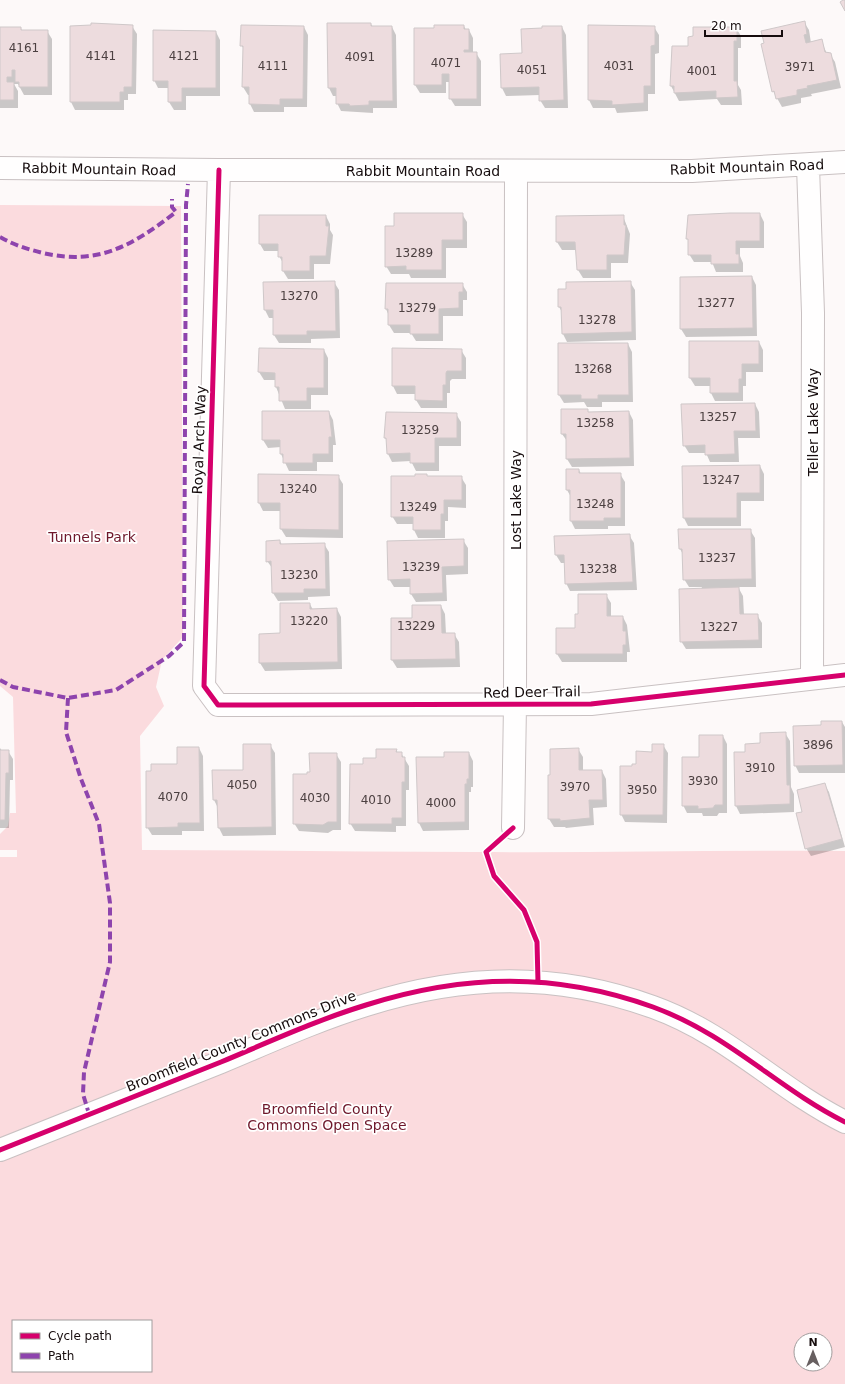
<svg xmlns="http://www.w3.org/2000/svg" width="845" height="1384" font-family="'DejaVu Sans',sans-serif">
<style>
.green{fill:#fbdbde;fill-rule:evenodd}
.shadow{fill:#0003}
.building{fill:#eddcde;stroke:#cfc8c9}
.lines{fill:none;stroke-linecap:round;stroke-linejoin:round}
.minor-casing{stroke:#c9c1c2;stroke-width:24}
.minor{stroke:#fffefe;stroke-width:22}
.quiet{stroke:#8e44ad;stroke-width:4;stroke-dasharray:8 4;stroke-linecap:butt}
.cycleway-casing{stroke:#fff;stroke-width:8}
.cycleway{stroke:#d6006c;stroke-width:5}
.labels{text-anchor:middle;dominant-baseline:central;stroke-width:3.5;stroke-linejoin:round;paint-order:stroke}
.number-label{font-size:12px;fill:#4c4041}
.street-label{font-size:14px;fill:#160c0d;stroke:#fff}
.park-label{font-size:14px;fill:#6e182b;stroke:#fff}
</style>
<rect width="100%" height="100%" fill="#fdf9f9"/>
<path class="green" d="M0,205L181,206L183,637L162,660L156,687L164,706L140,736L142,850C253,850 363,852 474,852C598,853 721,850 845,851V1384H0V857H17V850H0V834L8,826L10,813H16L13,697L0,686ZM13,1321H151V1371H13ZM801,1340H825V1364H801Z"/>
<path class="shadow" d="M804,22L809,30L811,43L821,40L827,54H830L835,62L841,88L811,94L812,96L801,98V103L782,107L773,91Z
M371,24L373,27H392L396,35L397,108H373V113L341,111L337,103V96H333L329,88Z
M132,26L137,34L136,94H128V100H124V110H75L71,102Z
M464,26L466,30H469L473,38V53H476L481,61V106H455L450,98V82H446V93H420L415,85L435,29Z
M304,27L308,35L307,107H284V112H254L250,104V95H248L243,87L244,49L241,45Z
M562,27L566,35L568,108H545L540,100V95L506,96L502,88L523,54Z
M654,27L659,35V53L655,54V94H648V111L617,113L615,108H593L589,100Z
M0,28H21L22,31H47L52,39V95H24L18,84H14L18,91V108H0Z
M736,28L741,36V48H738V85L741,90L742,105H721L717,99L679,101L671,86Z
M216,32L220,40V96H186V110H174L169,102V88H158L154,80Z
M462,214L467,222V248H446V278H411L409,274H391L386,266L395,227Z
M760,214L764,222V248H740V256L743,263V272H716L712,262H694L689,254V242L687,238Z
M326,216L330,224V230L333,235L330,264H314V279H288L283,271V263L279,256V251H264L260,244Z
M623,216L630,234L628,263H611V278H583L578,270L577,250H562L557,242V217Z
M752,277L756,285L757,336L686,337L681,329Z
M334,282L339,290L340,338L311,339V343H279L274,335V318H269L265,310Z
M630,282L635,290L636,340L567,342L563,334L562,312L559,307V290Z
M387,284H462L467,292V300H463V316H443V341H416L411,333H394L389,325V316L386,309Z
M759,342L763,350V372H746V386H743V401H715L711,393V386H695L690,378Z
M628,344L632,352L633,402H602V407H587L584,402L564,403L559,395Z
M393,349L461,350L466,358V379H452L450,381V393H447V408H421L416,400V394H397L393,386Z
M324,350L328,358V395H311V409H285L276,387V380H264L259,372Z
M755,404L759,412L760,438H738L739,462H710L706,453H689L684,445L682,405Z
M587,410L589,413L629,412L633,420L634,466L572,467L567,459V441L562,434Z
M329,412L333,420L336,445H333V462H317V471H289L281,454V447L268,448L263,440Z
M456,414L461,422V446H439V471H416L411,461L392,462L388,454V442L385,438Z
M760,466L764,474V501H741V526H688L684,518Z
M567,470H579L581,474H620L625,482V526H608V529H575L571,521V497L567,490Z
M338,476L343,484V538L286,537L281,529V511H263L259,503Z
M416,477H461L466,485V508L448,507V521H445V538H418L414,530V524H397L392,516Z
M750,530L755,538L756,587H738L743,596L744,615H757L762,623V648L686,649L681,641L702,587H689L684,579V556L680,549Z
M629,535L634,543L637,590L570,591L566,583L565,563H561L556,555Z
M463,540L468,548V574L446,575L447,601L416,602L411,594V587H394L389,579Z
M280,541L282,545L324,544L329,552L330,596L308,597V600L278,601L273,593V569L267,561Z
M606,595L611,603V617H623L627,625L630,652H627V662H562L557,654L576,629Z
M310,604L313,610L337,609L341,617L342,669L265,671L260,663L281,634Z
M441,606L445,614L446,634H454L459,642L460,667L397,668L392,660L413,619Z
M842,722L845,727V773H799L795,765L822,726Z
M785,733L790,741L791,787L794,794V812L740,814L736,806L735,753H746Z
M723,736L727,744V813H719L717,816H703L702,813H687L683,805L700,758Z
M270,745L275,753L276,835L223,836L219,828L218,808L214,800Z
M663,745L668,753L667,823L625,822L621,814L633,767Z
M0,748L2,751H8L13,759V780H10L9,828H0Z
M199,748L203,756L204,831H182V835H152L147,827L178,765Z
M578,749L583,757V771H602L606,779L607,807L593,808L594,825L566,828L565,827H554L549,819L551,776Z
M396,750L398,753H401L409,766V790H406V826H396V832L355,831L350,823L364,765Z
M469,753L473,761V787H471V792H469V830L423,831L419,823L445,758Z
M336,754L341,762V830H333L328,833L299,831L294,823L308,775Z
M824,784L829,792L845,847L811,856L806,848L804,812Z"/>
<path class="building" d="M843,0H845V11L840,2Z
M805,21L807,34L804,35L806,43L822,39L825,52L831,53L837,80L807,86L808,88L797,90V95L776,99L774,91L772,92L761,44L764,43L761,31Z
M91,23L133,25L132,87H124V92H120V102H70V26L91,25Z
M327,23H371V26H392L393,101H369V105L350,106L349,104H336V88H328Z
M241,25L304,26L303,99H280V105L249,104V87H242L243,46H240Z
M434,25H464V29H469V50H464V52H477V99H449V74H442V85H414V28H434Z
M588,25L655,26V45L651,46V86H644V103L612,105V101L588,100Z
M542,26H562L564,100L539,101V87L501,88L500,54L522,53L521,29L542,28Z
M0,27H21V30H48V87H19V82H15V70H12V77H7V82H14V100H0Z
M693,27H737V41H734V81H737L738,97L716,98V91L674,93V86H670L672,46H688V37L693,36Z
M153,30L216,31V88H182V102H168V81H153Z
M394,213H463V240H442V270H406V266L385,267V226H394Z
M730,213H760V241H736V254H739V264H711V255H688V239H686L688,215Z
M259,215H326V226H329L326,256H310V271H282V257H278V244H259Z
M624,215V225H626L624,255H607V270H577L575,242H556V216Z
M752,276L753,328L680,329V277Z
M335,281L336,331H307V335H273V310H264L263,282Z
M631,281L632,332L562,334L561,307H558V289H566V282Z
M386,283H463V292H459V308L439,309V334H410V325H388V309H385Z
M689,341H759V364H742V379H739V393H710V378H689Z
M558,343H628L629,395H598V399H581V395H558Z
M259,348L324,349V388H307V401H279V387H275V373L258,372Z
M392,348L462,349V371H447L446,373V385H443V401L415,400V386H392Z
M755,403L756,431H734L735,454L705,455V445L683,446L681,404Z
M561,409H588V412L629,411L630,458L566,459V434H561Z
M262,411H329L332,437H329V454H313V463H283V454H280V440H262Z
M386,412L457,413V438H435V463H410V453L387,454L386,438H384Z
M760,465V493H737V518H683L682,466Z
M566,469H579V473H621V518H604V521H570V490H566Z
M258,474L339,475V530L280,529V503H258Z
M415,474H427V476H462V500H444V514H441V530H413V517H391V476H415Z
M678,529H751L752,579L683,580L682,549H679Z
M630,534L633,582L565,584L564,555H555L554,536Z
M464,539V566L442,567L443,593L410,594V579L388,580L387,541Z
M280,540V544L325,543L326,589H304V593H272L271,561L266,562V541Z
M739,587L740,614H758L759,640L680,642L679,589Z
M578,594H607V616H623V631H626V645H623V654H556V628H575V614H578Z
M280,603H310V609L337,608L338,662L259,663V634L280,633Z
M412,605H441L442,633H455L456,659L391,660V618H412Z
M821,721H842L843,765L794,766L793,726L821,725Z
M786,732L787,785H790V804L735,806L734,752H745V744L760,743V733Z
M699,735H723V805H715L713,808L698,809V806H682V757H699Z
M243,744H271L272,827L218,828L217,800H213L212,770H243Z
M652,744H664L663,815H620V766H632V764H636V751L652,752Z
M177,747H199L200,823H178V827L146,828V771H151V764H177Z
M579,748V770H602L603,800H589L590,818L560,821V819H548V775H550V749Z
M376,749H397L396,752H402V757H405V782H402V818H392V824H349L350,764H363V758H376Z
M0,750H9V773H6L5,820H0Z
M444,752H469V779H467V784H465V822L418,823L416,757H444Z
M309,753H337V822H328L323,825L293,824V774H307V772H310Z
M825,783L842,839L805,849L796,813L802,812L797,790Z"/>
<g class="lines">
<g class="minor-casing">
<path id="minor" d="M808,166L813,313L812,678
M0,168L219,170L692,171L845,162
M219,170L204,686L218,705L591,704L845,675
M513,828L515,705L516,171
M0,1150C74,1120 148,1091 221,1062C269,1042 317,1020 366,1005C464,974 556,972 653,1007C728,1034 777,1088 845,1122"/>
</g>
<use href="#minor" class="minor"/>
<path class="quiet" d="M0,237C14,245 27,249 43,253C99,266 133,245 176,212L172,207V199
M0,680L13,687L68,698L116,690L169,656L184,642L186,205L188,184
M68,698L66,732L81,779L99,824L110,903V962L84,1072L83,1094L89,1114"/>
<g class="cycleway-casing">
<path id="cycleway" d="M219,170L204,686L218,705L591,704L845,675
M513,828L486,852L494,876L524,910L537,942L538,982
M0,1150C74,1120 148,1091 221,1062C269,1042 317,1020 366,1005C464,974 556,972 653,1007C728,1034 777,1088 845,1122"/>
</g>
<use href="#cycleway" class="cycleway"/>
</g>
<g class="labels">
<g class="number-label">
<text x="24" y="48">4161</text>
<text x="101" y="56">4141</text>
<text x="184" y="56">4121</text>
<text x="360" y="57">4091</text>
<text x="446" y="63">4071</text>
<text x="273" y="66">4111</text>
<text x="619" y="66">4031</text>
<text x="800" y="67">3971</text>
<text x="532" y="70">4051</text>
<text x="702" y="71">4001</text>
<text x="414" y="253">13289</text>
<text x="299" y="296">13270</text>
<text x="716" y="303">13277</text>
<text x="417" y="308">13279</text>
<text x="597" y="320">13278</text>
<text x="593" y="369">13268</text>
<text x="718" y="417">13257</text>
<text x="595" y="423">13258</text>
<text x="420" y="430">13259</text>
<text x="721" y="480">13247</text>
<text x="298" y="489">13240</text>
<text x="595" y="504">13248</text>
<text x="418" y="507">13249</text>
<text x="717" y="558">13237</text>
<text x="421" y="567">13239</text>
<text x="598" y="569">13238</text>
<text x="299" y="575">13230</text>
<text x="309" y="621">13220</text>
<text x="416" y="626">13229</text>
<text x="719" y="627">13227</text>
<text x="818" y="745">3896</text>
<text x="760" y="768">3910</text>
<text x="703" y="781">3930</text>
<text x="242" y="785">4050</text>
<text x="575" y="787">3970</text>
<text x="642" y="790">3950</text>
<text x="173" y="797">4070</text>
<text x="315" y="798">4030</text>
<text x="376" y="800">4010</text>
<text x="441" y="803">4000</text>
</g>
<g class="street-label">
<text transform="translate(747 167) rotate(-2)">Rabbit Mountain Road</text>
<text transform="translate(99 169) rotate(1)">Rabbit Mountain Road</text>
<text x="423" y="171">Rabbit Mountain Road</text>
<text transform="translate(813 422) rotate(-90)">Teller Lake Way</text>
<text transform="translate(199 440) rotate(-88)">Royal Arch Way</text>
<text transform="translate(516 500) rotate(-90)">Lost Lake Way</text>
<text transform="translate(532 692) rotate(-1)">Red Deer Trail</text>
<text transform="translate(241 1041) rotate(-22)">Broomfield County Commons Drive</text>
</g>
<g class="park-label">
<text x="92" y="537">Tunnels Park</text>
<text x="327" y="1109">Broomfield County<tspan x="327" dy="16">Commons Open Space</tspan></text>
</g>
</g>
<rect x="12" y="1320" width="140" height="52" fill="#ffffff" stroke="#a29e9e"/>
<rect x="20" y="1333" width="20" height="6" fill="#d6006c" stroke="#a29e9e"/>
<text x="48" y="1340" font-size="12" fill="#160c0d">Cycle path</text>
<rect x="20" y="1353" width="20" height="6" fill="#8e44ad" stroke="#a29e9e"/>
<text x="48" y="1360" font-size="12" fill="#160c0d">Path</text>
<g transform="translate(813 1352)"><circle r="19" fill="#ffffff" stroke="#a29e9e"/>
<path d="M0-3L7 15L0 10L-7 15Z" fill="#675f60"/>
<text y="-6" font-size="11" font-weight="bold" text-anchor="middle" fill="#160c0d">N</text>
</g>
<path d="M705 30v6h77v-6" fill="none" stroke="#160c0d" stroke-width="2"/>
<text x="711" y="30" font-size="12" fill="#160c0d" stroke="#ffffff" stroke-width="3" paint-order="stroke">20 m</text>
</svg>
